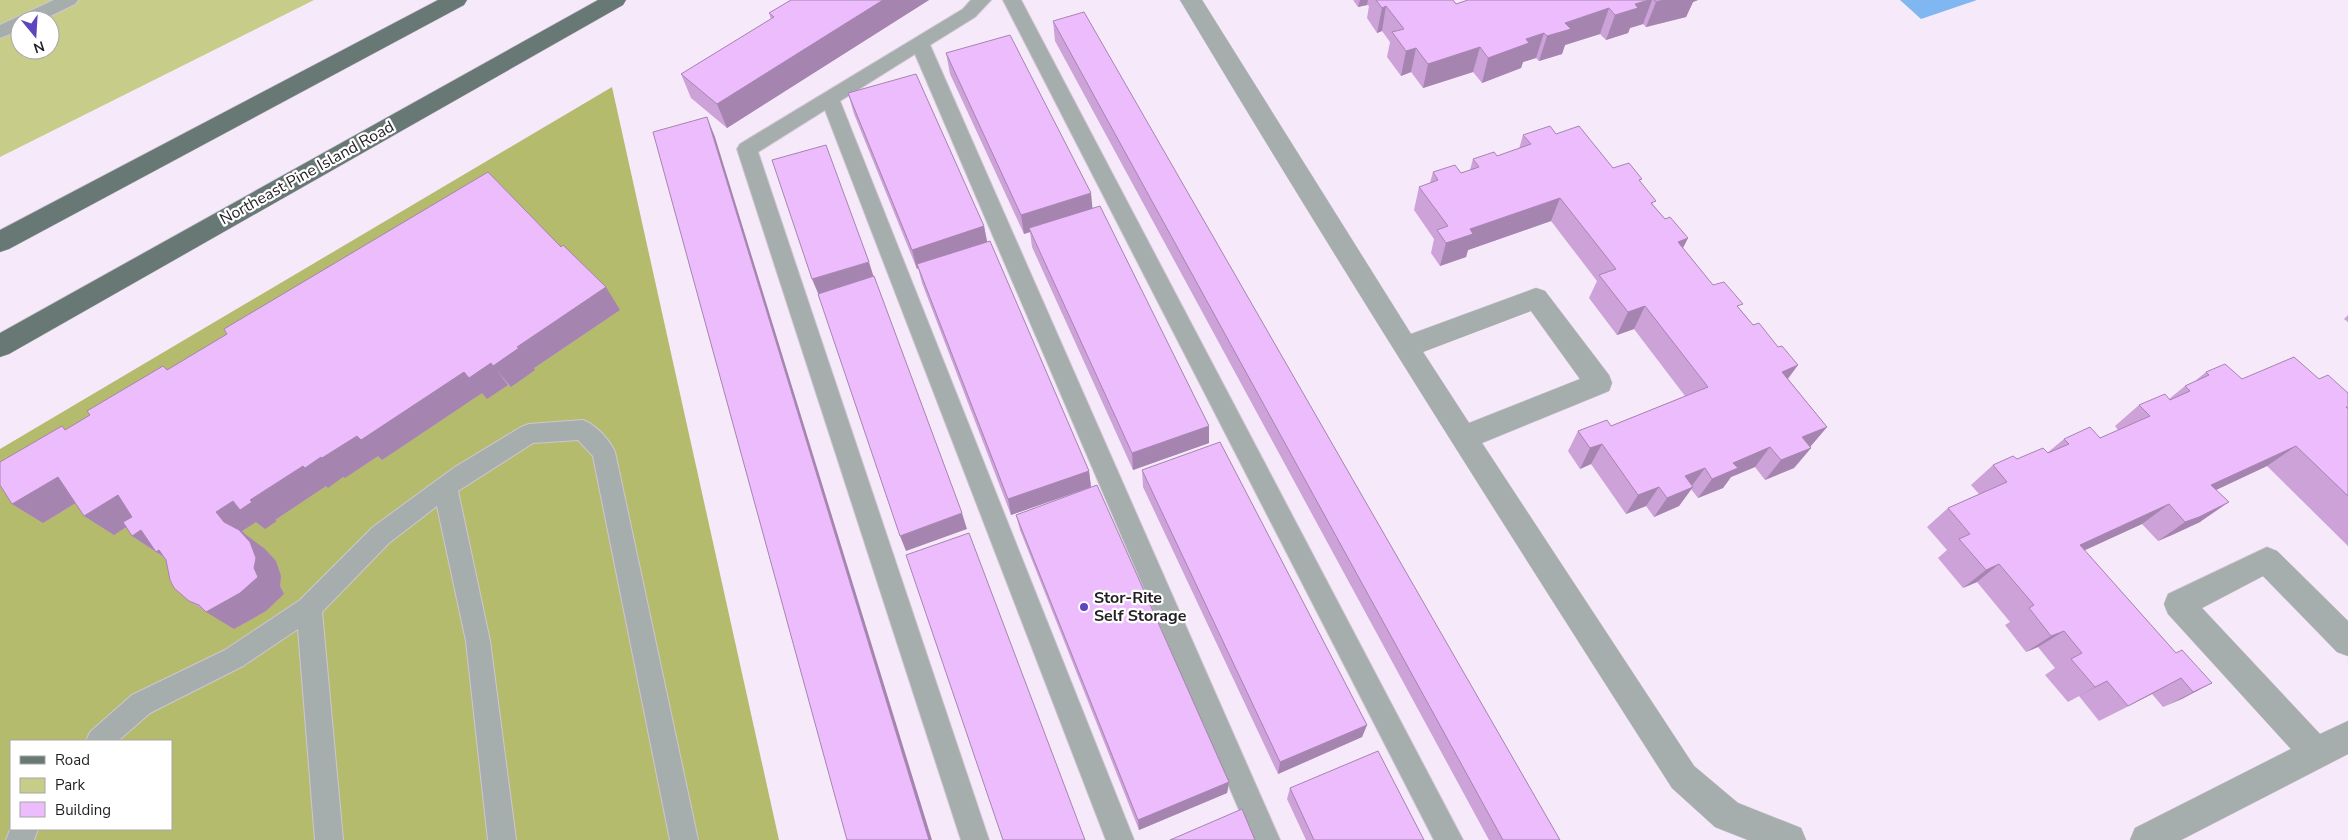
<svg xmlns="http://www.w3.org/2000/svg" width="2348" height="840" font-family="'Nunito Sans',sans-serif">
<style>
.green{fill:#c7cd89;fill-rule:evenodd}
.forest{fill:#b5bb6d;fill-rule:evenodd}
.water{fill:#81b7f1}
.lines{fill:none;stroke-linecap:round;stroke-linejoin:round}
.lane-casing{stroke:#d0c5d3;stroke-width:2}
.street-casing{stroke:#d0c5d3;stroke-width:1}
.primary-casing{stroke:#d0c5d3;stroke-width:1}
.lane{fill:#a5aeac;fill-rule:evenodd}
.street{fill:#a5aeac;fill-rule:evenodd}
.primary{fill:#687875;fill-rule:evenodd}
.wall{fill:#cca2d9}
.shaded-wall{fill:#a684b0}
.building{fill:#edbcfc;stroke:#a684b0}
.poi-dot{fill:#5d45be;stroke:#fff;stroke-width:2}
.labels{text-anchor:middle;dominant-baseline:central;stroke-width:4.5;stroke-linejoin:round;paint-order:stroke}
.street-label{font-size:16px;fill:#221e23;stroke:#fff}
.poi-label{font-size:16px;font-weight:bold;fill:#221e23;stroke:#fff;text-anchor:start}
</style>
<rect width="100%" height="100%" fill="#f6eafa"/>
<path class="green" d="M0,0H314L0,157ZM20,20H50V50H20Z"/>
<path class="forest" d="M612,87L779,840H0V449ZM11,741H171V829H11Z"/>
<path class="water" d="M1900,0H1977L1921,19Z"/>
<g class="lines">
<g class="lane-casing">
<path id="lane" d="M54,0H78L75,4L42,20H20V30L0,38V25Z
M971,0H991L975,17L930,45L1280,840H1252L915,54L840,101L1134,840H1106L825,110L758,152L989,840H961L737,149L740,144L963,9Z
M1003,0H1021L1463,840H1434Z
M583,420C596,425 609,439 615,452L698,840H670L593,456L578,440L533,443L458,491L490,641L516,840H488L466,641L437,506L389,543L322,612L343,840H315L298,629L243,666L150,713L118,741H86L90,732L132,695L225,650L300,600L373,527L455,467L521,427L529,424Z
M11,827V829H38L34,840H6Z"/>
</g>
<g class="street-casing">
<path id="street" d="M1180,0H1202L1411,334L1536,288L1545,291L1609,375L1612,383L1609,391L1482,443L1694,766L1738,803L1801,828L1806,840H1748L1715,827L1672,788C1505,527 1339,266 1180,0ZM1531,311L1580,379L1469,423L1423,352Z
M2267,547L2277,551L2348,621V656L2337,652L2263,576L2202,608L2320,734L2348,721V754L2181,840H2130L2135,828L2291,749L2168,614L2164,604L2168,594Z"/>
</g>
<g class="primary-casing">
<path id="primary" d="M438,0H467L464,5L9,249L0,252V230Z
M598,0H626L623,5L9,354L0,357V333Z"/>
</g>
<use href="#lane" class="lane"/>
<use href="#street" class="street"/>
<use href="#primary" class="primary"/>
</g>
<path class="wall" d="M791,0H929L727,128L691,98L681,74L771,19L769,13Z
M1353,0H1453L1456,4L1468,0H1698L1693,2L1686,17L1646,27L1643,24L1630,28L1628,33L1606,40L1600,34L1565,45L1562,54L1539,61L1536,58L1523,62L1521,68L1482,83L1473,72L1423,88L1411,72L1401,76L1387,57L1390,42L1382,31L1377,33L1367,18L1369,6L1367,5L1358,7Z
M1053,21L1560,840H1489L1055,41Z
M946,53L1092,208L1209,426V443L1133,470L1032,247L1030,232L1024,234L950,74Z
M848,93L984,226L987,242L1089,471L1091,487L1011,515L922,283L918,268L917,269L854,114Z
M1556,134L1613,168L1640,182L1654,206L1665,219L1688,238L1683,248L1713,285L1740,309L1753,325L1798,365L1788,379L1827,427L1810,447L1811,448L1794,468L1765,480L1755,467L1731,477L1723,488L1698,498L1691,489L1679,506L1654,517L1646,506L1626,514L1591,464L1580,469L1568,451L1578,431L1611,426L1685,396L1634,329L1617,335L1589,298L1597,281L1551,221L1468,250L1466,257L1440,266L1431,253L1434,239L1414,210L1419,187L1430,183L1433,172L1461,173L1470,170L1473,159L1497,156L1519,149L1523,135Z
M620,310L534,368L535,370L511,387L508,385L487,399L482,393L382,460L378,456L345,478L343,477L328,488L326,486L275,520L277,521L265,529L256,522L242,531L245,534L265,549L276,561L281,576L280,586L284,594L266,611L234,629L189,601L165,558L132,536L126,527L114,535L84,516L76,503L43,523L12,504L67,429L168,369Z
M2348,315V322L2344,319Z
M2206,372L2242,379H2319L2348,393V546L2267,466L2216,490L2200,522L2172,535L2158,541L2142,524L2084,550L2176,653L2212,683L2163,707L2152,694L2099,721L2079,696L2068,702L2045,675L2055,668L2038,647L2026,652L2005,625L2010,622L1977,582L1963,588L1938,558L1947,550L1927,527L1948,508L1979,494L1971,485L1993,465L2047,453L2064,439L2100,438L2118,430L2115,426L2139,405L2169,399L2185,386L2195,381Z
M1142,470L1367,725L1362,737L1278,774L1143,487Z
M1016,515L1229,782L1227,793L1139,830L1020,530Z
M1290,788L1424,840H1306L1287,799Z"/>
<path class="shaded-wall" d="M883,0H929L727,128L717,104Z
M1360,0H1368L1367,5L1358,7Z
M1649,0H1652L1643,24L1630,28L1628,33L1606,40L1615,15L1635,4Z
M1664,0H1698L1693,2L1686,17L1646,27L1656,2Z
M1386,6L1382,31L1377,33L1382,8Z
M1609,8L1600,34L1565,45L1562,54L1539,61L1547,36L1565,23Z
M1544,33L1536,58L1523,62L1521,68L1482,83L1488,58L1526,39Z
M1480,47L1473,72L1423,88L1428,64Z
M1416,48L1411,72L1401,76L1406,51Z
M707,117L715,137L932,840H929Z
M1091,193L1093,213L1029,228L1030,232L1024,234L1021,215Z
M1560,198L1551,221L1468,250L1466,257L1440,266L1446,243L1470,229Z
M984,226L988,246L917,264L918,268L917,269L912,250Z
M1688,238L1676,261L1678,242Z
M869,262L875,281L820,298L812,279Z
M606,287L620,310L534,368L535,370L511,387L493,366L517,347Z
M1645,306L1634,329L1617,335L1628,312Z
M491,363L508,385L487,399L469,378Z
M1798,365L1782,386V372Z
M464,372L482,393L382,460L378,456L345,478L343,477L328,488L326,486L275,520L277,521L265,529L256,522L242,531L245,534L265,549L276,561L281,576L280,586L284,594L266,611L234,629L206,612L224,522L216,512L233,501L250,500L303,466L321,457L357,436Z
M1209,426V443L1133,470L1132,453Z
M1827,427L1810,447L1802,437Z
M1602,444L1591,464L1580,469L1590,448Z
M2296,446L2267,466L2184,505L2211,485Z
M1770,447L1755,467L1731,477L1723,488L1698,498L1712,479L1733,463Z
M1811,448L1794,468L1765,480L1781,460Z
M1705,468L1691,487L1685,476Z
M1089,471L1091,487L1011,515L1008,499Z
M58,477L87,496L43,523L12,504Z
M1659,487L1646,506L1626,514L1638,495Z
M1693,487L1679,506L1654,517L1667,498Z
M118,495L146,514L114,535L84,516Z
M2229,502L2200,522L2172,535L2158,541L2185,522Z
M2169,504L2142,524L2055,564L2080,545Z
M962,513L967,529L906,551L900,536Z
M141,530L184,570L132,536Z
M1999,564L1977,582L1963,588L1986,570Z
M2064,631L2038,647L2026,652L2051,636Z
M2181,678L2152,694L2099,721L2128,706Z
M2107,681L2079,696L2068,702L2095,687Z
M2212,683L2182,699L2163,707L2193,692Z
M1367,725L1362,737L1278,774L1280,762Z
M1229,782L1227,793L1139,830L1138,820Z"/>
<path class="building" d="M791,0H883L717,104L681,74L774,17L769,13Z
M1376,0H1453L1456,4L1468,0H1649L1635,4L1638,8L1615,15L1609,8L1565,23L1571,29L1547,36L1544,33L1526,39L1529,43L1488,58L1480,47L1428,64L1416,48L1406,51L1392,32L1404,29L1386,6L1382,8Z
M1654,0H1664L1656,2Z
M1084,12L1560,840H1503L1053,21Z
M1010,35L1091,193L1021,215L946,53Z
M916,74L984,226L912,250L848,93Z
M707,117L929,840H847L653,132Z
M1550,126L1556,134L1579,126L1613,168L1629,163L1642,179L1639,180L1656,201L1651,203L1665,219L1670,217L1688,238L1678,242L1713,285L1724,282L1743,304L1737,306L1753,325L1759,323L1778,347L1782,346L1798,365L1782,372L1827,427L1802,437L1811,448L1781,460L1770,447L1733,463L1738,468L1712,479L1705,468L1685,476L1693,487L1667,498L1659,487L1638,495L1602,444L1590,448L1578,431L1607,420L1611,426L1708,387L1645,306L1628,312L1599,275L1616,269L1560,198L1470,229L1473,234L1446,243L1437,230L1448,226L1419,187L1438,180L1433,172L1455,165L1461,173L1479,167L1473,159L1494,152L1497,156L1531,144L1523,135Z
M826,145L869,262L812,279L772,160Z
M488,172L561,247L563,245L606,287L517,347L519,348L493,366L491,363L469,378L464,372L361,440L357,436L322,458L321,457L305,468L303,466L250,500L252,502L240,510L233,501L216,512L224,522L239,530L250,542L256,558L254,568L258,577L240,593L206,612L199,605L189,601L174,588L170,580L166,560L159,550L156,552L141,530L132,536L123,522L132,517L118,495L84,516L58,477L12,504L0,485V462L62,426L65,430L90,415L87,411L163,366L167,370L227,334L224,329Z
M1100,206L1209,426L1132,453L1029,228Z
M990,241L1089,471L1008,499L917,264Z
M874,276L962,513L900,536L818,294Z
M2294,357L2319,379L2328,375L2348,393V407H2346L2348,409V496L2296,446L2211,485L2229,502L2199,517L2185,522L2169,504L2080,545L2176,653L2182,650L2212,683L2193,692L2181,678L2128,706L2107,681L2095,687L2071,659L2082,653L2064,631L2051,636L2029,608L2034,605L1999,564L1986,570L1959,539L1970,534L1948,508L2007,482L1993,465L2013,456L2017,459L2043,448L2048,453L2069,444L2064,439L2090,427L2100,438L2150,416L2139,405L2165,394L2170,400L2190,391L2185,386L2209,375L2206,372L2225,364L2242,379Z
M1220,442L1367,725L1280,762L1142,470Z
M1097,485L1229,782L1138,820L1016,515Z
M969,533L1085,840H1003L906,555Z
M1378,751L1424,840H1314L1290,788Z
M1242,809L1255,840H1170Z"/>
<circle class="poi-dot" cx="1084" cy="607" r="5"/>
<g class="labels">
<g class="street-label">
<text transform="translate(307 173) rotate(-29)">Northeast Pine Island Road</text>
</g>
<g class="poi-label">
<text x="1094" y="598">Stor-Rite<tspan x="1094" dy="18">Self Storage</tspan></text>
</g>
</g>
<rect x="10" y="740" width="162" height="90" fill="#ffffff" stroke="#a7a5a7"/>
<rect x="20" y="756" width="25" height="8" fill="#687875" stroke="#a7a5a7"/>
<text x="55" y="765" font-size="15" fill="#221e23">Road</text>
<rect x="20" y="778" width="25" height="15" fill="#c7cd89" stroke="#a7a5a7"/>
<text x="55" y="790" font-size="15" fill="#221e23">Park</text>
<rect x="20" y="802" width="25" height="15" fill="#edbcfc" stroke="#a7a5a7"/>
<text x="55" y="815" font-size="15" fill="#221e23">Building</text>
<g transform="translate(35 35) rotate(162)"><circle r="24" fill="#ffffff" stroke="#a7a5a7"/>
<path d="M0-4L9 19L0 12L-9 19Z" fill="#5d45be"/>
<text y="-8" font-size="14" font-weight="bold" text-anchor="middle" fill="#221e23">N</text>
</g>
</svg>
